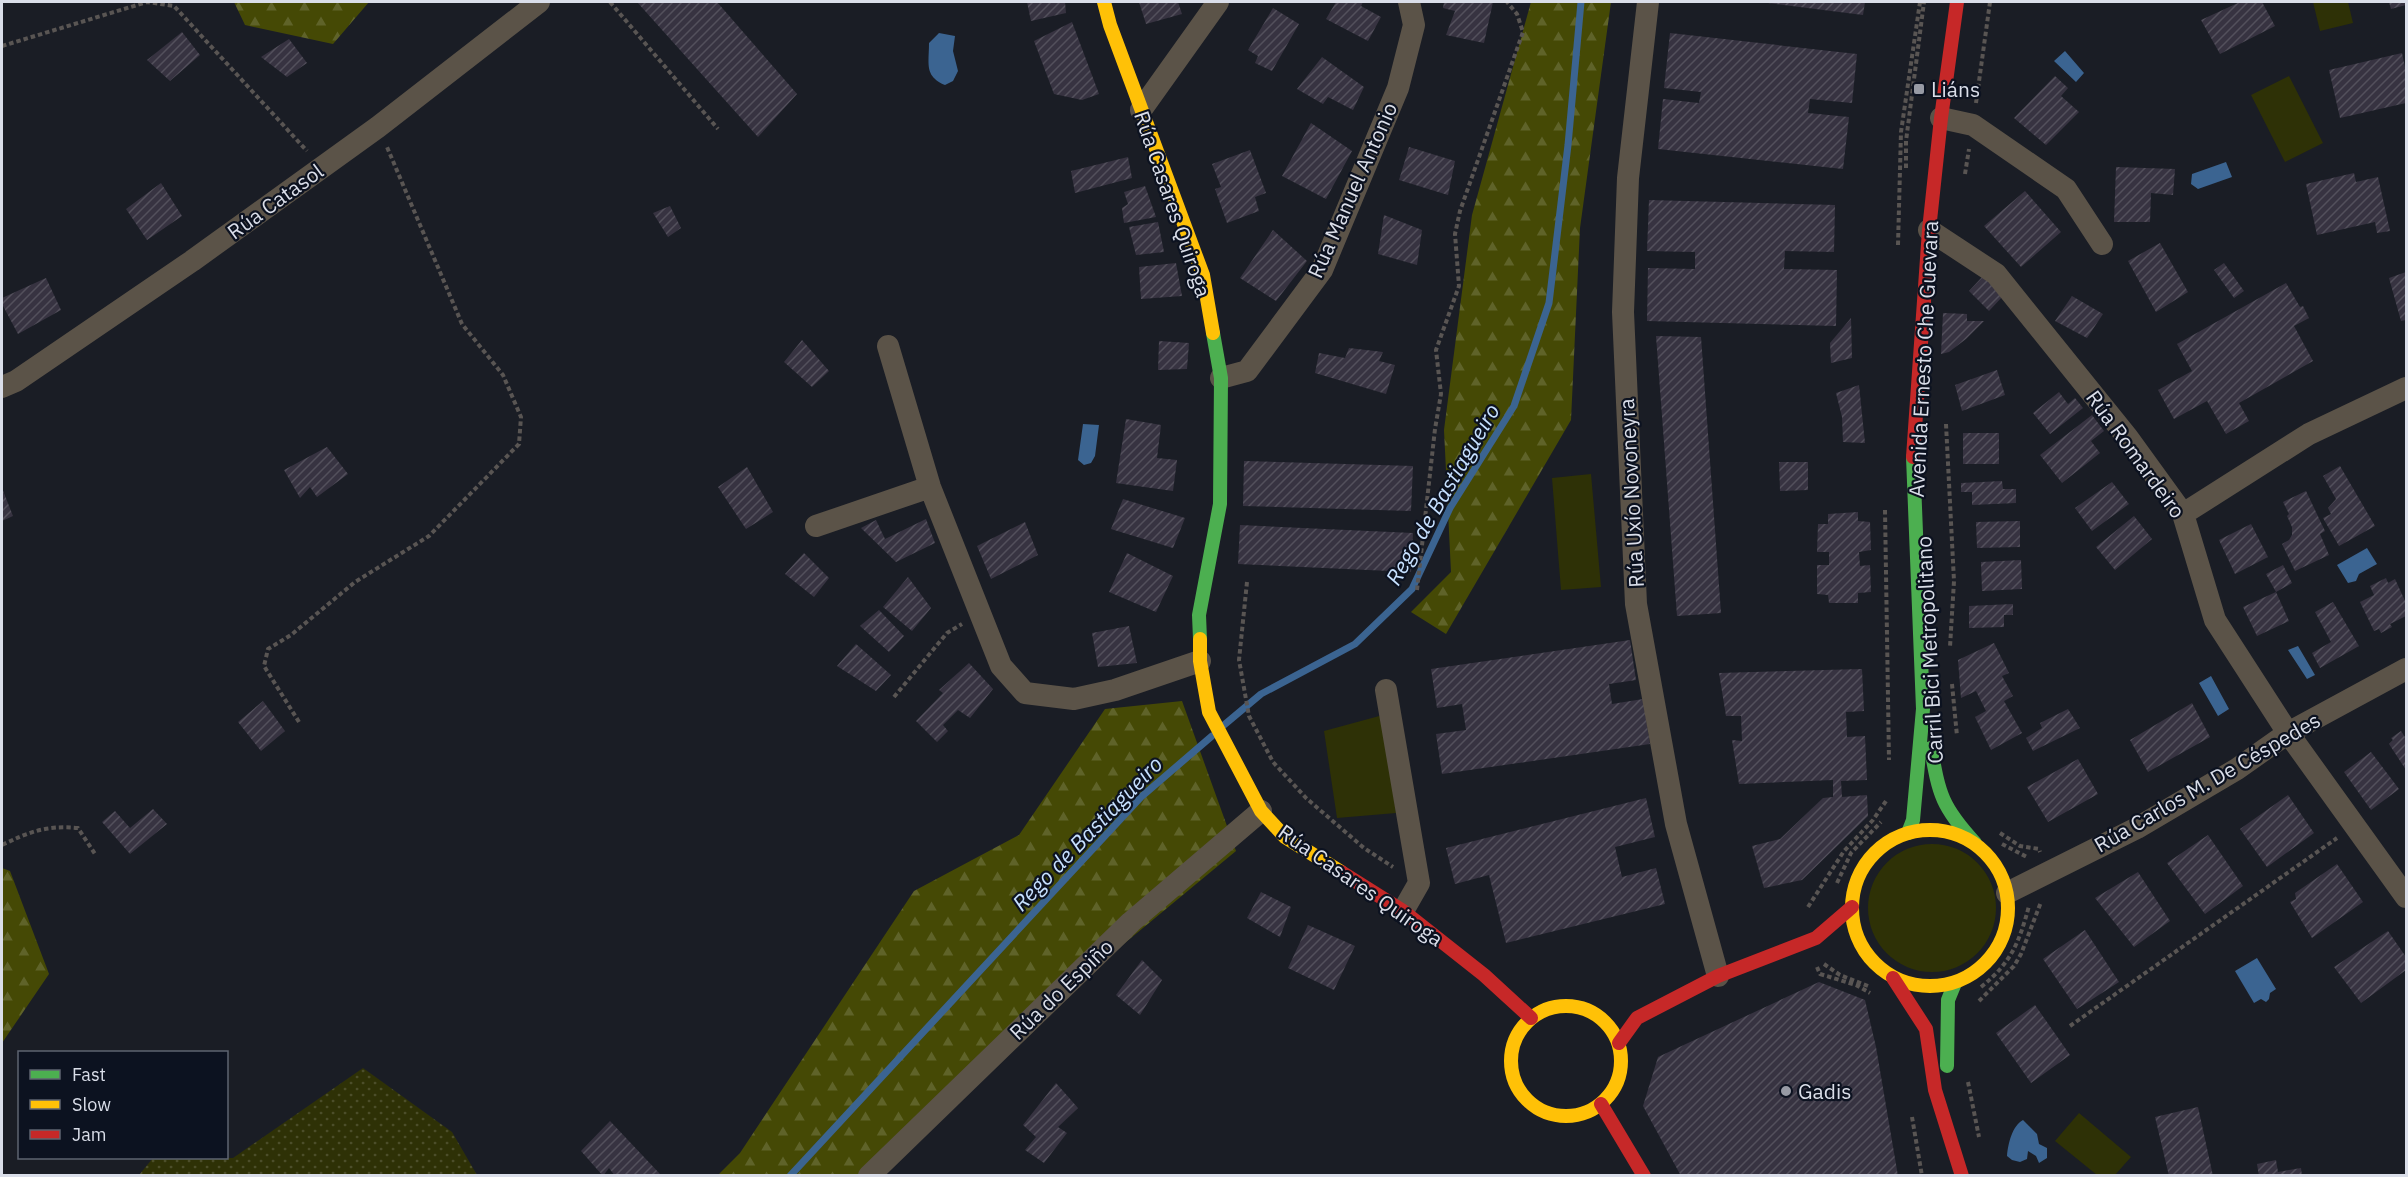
<svg xmlns="http://www.w3.org/2000/svg" width="2408" height="1177" font-family="'IBM Plex Sans',sans-serif">
<style>
.grass{fill:url(#grass-dots)}
.forest{fill:url(#forest-firs)}
.green{fill:#2e3106}
.water{fill:#3b6491}
.lines{fill:none;stroke-linecap:round;stroke-linejoin:round}
.stream{stroke:#3b6491;stroke-width:7}
.building{fill:url(#building-hatch)}
.path{stroke:#595553;stroke-width:4;stroke-dasharray:4.5 3;stroke-linecap:butt}
.street{stroke:#5b5348;stroke-width:22}
.fast{stroke:#4caf50;stroke-width:14}
.slow{stroke:#ffc107;stroke-width:14}
.jam{stroke:#c62828;stroke-width:14}
.poi-dot{fill:#979aa4;stroke:#0c1220;stroke-width:2}
.labels{text-anchor:middle;dominant-baseline:central;stroke-width:4.5;stroke-linejoin:round;paint-order:stroke}
.poi-label{font-size:21px;fill:#dadee9;stroke:#0c1220;text-anchor:start}
.street-label{font-size:21px;fill:#dadee9;stroke:#0c1220}
.water-label{font-size:22px;font-style:italic;fill:#c7e1ff;stroke:#0c1220}
</style>
<defs>
<pattern id="grass-dots" width="8" height="8" patternUnits="userSpaceOnUse" patternTransform="scale(1.5)"><rect width="8" height="8" fill="#2e3106"/><path d="M2 2h.1M6 6h.1" fill="none" stroke="#4c4e2a" stroke-width="1.8" stroke-linecap="round"/></pattern>
<pattern id="forest-firs" width="22" height="20" patternUnits="userSpaceOnUse" patternTransform="scale(1.5)"><rect width="22" height="20" fill="#454905"/><path d="M5 1l3.5 6h-7zM16 11l3.5 6h-7z" fill="#5f6329"/></pattern>
<pattern id="building-hatch" width="6" height="6" patternUnits="userSpaceOnUse" patternTransform="scale(1.5)"><rect width="6" height="6" fill="#373341"/><path d="M-1 1l2-2M0 6l6-6M5 7l2-2" fill="none" stroke="#53505c"/></pattern>
</defs>
<rect width="100%" height="100%" fill="#1a1d25"/>
<path class="grass" d="M363,1068L452,1132L477,1175H139L153,1158H233Z"/>
<path class="forest" d="M234,2H369L333,44L245,25Z
M1531,2H1611L1580,228L1571,420L1446,634L1411,612L1451,572L1444,430L1472,215Z
M1182,701L1236,851L1062,995L877,1175L717,1176L740,1153L914,891L1019,835L1105,709Z
M2,868L10,871L49,974L2,1043Z"/>
<path class="green" d="M2313,2H2348L2353,23L2320,31Z
M2289,76L2323,143L2285,162L2251,95Z
M1591,474L1601,587L1561,590L1552,478Z
M1383,715L1396,813L1337,818L1324,731Z
M1868 908a64 64 0 1 1 128 0a64 64 0 1 1-128 0Z
M2079,1113L2131,1157L2115,1175H2097L2055,1141Z"/>
<path class="water" d="M939,33L955,36L953,51L958,71L953,81L945,85C924,76 929,64 929,43Z
M2065,51L2084,73L2076,82L2054,61Z
M2226,162L2232,177L2198,189L2191,184L2192,174Z
M1083,424L1099,425L1095,456L1091,463L1084,465L1078,460Z
M2367,548L2377,564L2359,574L2356,581L2348,583L2337,565Z
M2298,646L2315,675L2307,679L2288,650Z
M2211,676L2229,709L2218,716L2199,683Z
M2257,958L2276,989L2270,993L2269,999L2266,1002L2261,999L2254,1003L2235,971Z
M2023,1120L2037,1134L2039,1144L2047,1148V1158L2039,1163L2036,1156L2028,1151L2027,1159L2020,1162L2012,1160L2007,1156C2008,1144 2012,1126 2023,1120Z"/>
<g class="lines">
<path class="stream" d="M1224,725L1261,694L1355,644L1412,589L1450,508L1514,406L1549,303L1568,145L1581,2
M790,1176L1141,797L1212,736"/>
</g>
<path class="building" d="M637,2H717L797,94L758,137Z
M1027,2H1065L1066,13L1031,21Z
M1139,2H1178L1182,14L1146,24Z
M1336,2H1363L1361,6L1381,17L1368,41L1326,19Z
M1444,2H1493L1484,43L1446,35L1455,11L1443,8Z
M1760,2H1865L1863,15Z
M2240,2H2262L2275,26L2220,54L2201,20Z
M2389,2H2406V5L2391,9Z
M1273,8L1299,24L1272,71L1255,63L1258,56L1248,50Z
M1072,22L1099,94L1082,100L1054,94L1034,41Z
M182,32L200,55L170,81L147,60Z
M1670,33L1857,54L1852,103L1810,99L1808,113L1849,117L1843,169L1658,149L1663,99L1699,103L1701,92L1664,88Z
M289,39L307,63L287,77L261,57Z
M2402,53L2406,72V103L2340,118L2329,70Z
M1322,57L1364,87L1353,110L1328,97L1323,104L1297,89Z
M2055,76L2068,88L2061,96L2079,112L2046,145L2014,118Z
M1311,123L1352,151L1326,199L1282,176Z
M1409,147L1455,161L1448,195L1399,180Z
M1250,150L1266,193L1255,197L1259,211L1227,223L1215,189L1221,187L1212,164Z
M1128,157L1132,178L1075,193L1071,171Z
M2116,167L2175,169L2173,195L2151,193L2150,222H2114Z
M2354,173L2356,182L2378,177L2390,231L2377,233L2375,222L2317,235L2306,184Z
M161,183L182,216L147,240L126,209Z
M1145,186L1156,217L1124,223L1122,208L1128,204L1124,192Z
M2025,191L2061,232L2021,267L1984,226Z
M1649,200L1835,205L1834,252L1785,251L1784,269L1837,270L1836,326L1647,321L1648,268L1695,269V252L1647,251Z
M670,206L681,228L668,237L653,213Z
M1384,215L1422,230L1417,265L1378,254Z
M1158,222L1164,252L1136,255L1129,227Z
M1273,230L1307,261L1276,301L1240,278Z
M2160,243L2188,292L2156,312L2128,261Z
M1176,263L1182,296L1141,299L1139,267Z
M2224,263L2244,291L2234,298L2214,270Z
M2406,272V320L2401,321L2389,278Z
M1983,276L2003,296L1989,311L1969,291Z
M46,278L61,310L18,334L2,304V298Z
M2286,283L2300,307L2303,306L2309,318L2294,326L2313,361L2239,403L2249,421L2226,434L2207,401L2174,419L2158,390L2192,371L2177,344Z
M2072,296L2103,314L2087,338L2055,321Z
M1943,313L1967,314V321H1984L1966,339L1949,352L1941,354Z
M1851,318L1852,358L1831,363L1830,343Z
M1656,336L1701,337L1721,613L1677,616Z
M802,340L829,371L812,387L784,362Z
M1159,341L1189,343L1187,369L1158,370Z
M1349,348L1383,352L1379,361L1395,365L1386,394L1315,373L1319,353L1345,358Z
M1997,370L2005,395L1962,411L1955,385Z
M1859,385L1865,443L1843,442L1842,417L1836,393Z
M2059,392L2068,404L2075,398L2083,408L2050,434L2033,413Z
M2092,415L2104,431L2091,441L2100,453L2062,483L2040,455Z
M1126,419L1161,425L1157,458L1177,460L1173,491L1116,483Z
M1963,433H1999V464H1963Z
M327,447L348,474L317,497L310,487L300,498L284,470Z
M1244,461L1413,466L1411,511L1243,506Z
M1779,462H1808V490L1780,491Z
M2340,466L2375,526L2339,546L2323,518L2331,514L2328,508L2336,499L2323,476Z
M747,467L773,512L746,529L718,487Z
M2002,481L2003,489H2016V503L1972,505V492H1961V483Z
M2112,482L2129,504L2092,531L2075,508Z
M2,488L13,516L2,521Z
M2306,491L2325,531L2320,534L2329,555L2295,571L2282,544L2289,540L2292,535V527L2287,516L2289,514L2283,502Z
M1123,499L1185,518L1173,548L1111,529Z
M1858,512V521L1870,522L1871,550L1859,552L1860,566L1870,565L1871,592L1858,593V603H1829L1828,595L1817,594V565H1829V552H1817L1818,524H1828V514Z
M2134,516L2152,539L2115,570L2096,547Z
M926,519L935,543L896,562L861,528L876,520L885,539Z
M2020,521V547L1977,548L1976,522Z
M1025,522L1038,555L991,579L977,546Z
M2251,524L2268,557L2235,574L2219,540Z
M1240,525L1413,533L1411,572L1238,564Z
M804,553L829,578L814,597L785,574Z
M1127,553L1173,576L1156,612L1109,592Z
M2021,560L2022,589L1982,591L1981,562Z
M2283,565L2292,583L2276,592L2289,621L2257,636L2243,607L2276,592L2266,574Z
M908,577L931,608L912,631L883,607Z
M2386,578L2388,583L2395,579L2406,603V616L2390,624L2392,627L2381,633L2379,629L2374,631L2360,602L2374,595L2370,586Z
M2333,602L2359,646L2320,668L2312,653L2331,642L2315,612Z
M2013,604V615H2004V627L1969,628V606Z
M879,610L904,636L889,652L860,626Z
M1129,626L1137,663L1098,667L1092,633Z
M1630,640L1636,680L1609,684L1612,704L1643,699L1650,744L1442,774L1436,734L1466,730L1462,704L1437,708L1431,669Z
M1994,643L2009,673L2002,676L2013,696L2004,701L2022,733L1991,750L1975,717L1986,711L1976,691L1961,698L1958,660Z
M856,644L891,675L876,691L837,666Z
M969,663L993,689L970,718L958,710L943,725L948,731L937,742L916,721L943,693L939,690Z
M1862,669L1864,711L1846,712L1847,737L1865,736L1867,780L1841,781L1842,797L1867,795L1868,816L1802,880L1764,888L1752,846L1780,839L1823,798L1833,797V780L1739,784L1732,740L1742,741L1741,716H1726L1719,673Z
M263,701L285,731L261,751L238,722Z
M2192,703L2210,737L2148,772L2130,740Z
M2068,709L2080,728L2033,751L2026,738L2042,728L2040,723Z
M2401,731L2405,737L2406,736V770L2389,744L2393,740L2391,738Z
M2371,752L2399,789L2371,810L2344,772Z
M2078,759L2098,794L2048,822L2027,787Z
M2288,795L2314,833L2267,867L2240,829Z
M1646,798L1655,837L1615,847L1622,877L1656,868L1665,904L1506,943L1489,875L1455,884L1446,848Z
M153,809L167,824L130,854L102,822L115,811L130,828Z
M2208,835L2243,886L2205,914L2167,863Z
M2337,864L2363,902L2312,938L2290,902L2296,899L2295,893Z
M2138,872L2170,921L2134,947L2095,898Z
M1261,892L1291,907L1280,937L1247,918Z
M1308,925L1355,946L1334,990L1288,968Z
M2085,930L2119,982L2077,1009L2043,959Z
M2388,931L2406,957V970L2361,1003L2334,967Z
M1142,960L1162,980L1140,1015L1116,995Z
M1819,982L1865,1000L1876,1047L1898,1176H1681L1643,1106L1658,1057Z
M2035,1005L2070,1055L2031,1083L1996,1033Z
M1056,1083L1078,1108L1058,1127L1067,1133L1044,1163L1025,1150L1036,1137L1023,1125Z
M2198,1107L2213,1176H2169L2155,1117Z
M610,1121L660,1174L658,1176H615L609,1168L603,1176L581,1151Z
M2276,1160L2278,1172L2301,1168L2302,1176H2259L2257,1164Z"/>
<g class="lines">
<path class="path" d="M610,2L718,129
M2,46L147,2L174,6L307,151
M1976,103L1990,2
M1906,168V141L1924,2
M1965,174L1969,149
M1898,245L1901,132L1920,2
M1946,424L1954,581L1950,647
M1885,510L1889,760
M1247,582L1239,660L1249,716L1273,762L1306,798L1364,848L1393,867
M1417,590L1435,429L1441,394L1436,350L1459,286L1455,234L1460,211L1523,32L1517,14L1507,2
M1952,684L1957,736
M894,697L947,633L962,624
M299,722L264,666L268,649L291,635L355,582L429,536L519,444L521,417L503,375L462,324L387,147
M2000,833L2020,846L2039,849L2040,852
M2002,844L2027,857
M2,845C29,832 46,825 78,828L95,854
M1837,883L1851,853L1881,822
M1808,907L1844,851L1873,820L1886,801
M1824,964L1840,975L1868,986
M1817,967L1820,974L1856,985L1870,993
M1981,987C2011,963 2019,943 2029,906
M1979,1001L2014,966L2021,954L2041,902
M2070,1026L2337,838
M1968,1082L1979,1137
M1912,1117L1922,1176"/>
<path class="street" d="M1648,2L1628,178L1623,312L1636,604L1676,824L1718,976
M1141,110L1218,2
M1941,118L1973,125L2066,189L2102,244
M1929,230L1996,274L2128,438L2183,514L2215,620L2288,733L2406,897
M888,346L930,487L1001,666L1025,693L1074,699L1115,690L1200,661
M1221,378L1247,371L1322,270L1398,88L1414,25L1409,2
M2,387L16,381L192,261L378,127L539,2
M2183,514L2309,434L2406,388
M816,526L930,487
M1386,690L1419,883L1403,911
M2007,893L2137,828L2237,769L2288,733L2406,669
M869,1176L1131,922L1261,811"/>
<path class="fast" d="M1200,639L1199,615L1220,504L1221,378L1213,333
M1931,748C1939,795 1942,807 1975,843
M1908,833L1913,820L1923,709L1913,457
M1947,1066L1948,1000L1955,983"/>
<path class="slow" d="M1104,2L1110,25L1203,275L1213,333
M1200,639V661L1209,712L1261,811L1285,837L1341,872
M1852 908a78 78 0 1 1 156 0a78 78 0 1 1-156 0Z
M1511 1061a55 55 0 1 1 110 0a55 55 0 1 1-110 0Z"/>
<path class="jam" d="M1913,457L1929,230L1941,118L1957,2
M1341,872L1403,911L1484,975L1531,1018
M1893,978L1926,1029L1935,1090L1962,1176
M1619,1043L1637,1018L1718,976L1816,938L1852,907
M1601,1104L1644,1176"/>
</g>
<g class="poi-dot">
<rect x="1913" y="83" width="12" height="12" rx="3"/>
<circle cx="1786" cy="1091" r="6"/>
</g>
<g class="labels">
<g class="poi-label">
<text x="1931" y="89">Liáns</text>
<text x="1798" y="1091">Gadis</text>
</g>
<g class="street-label">
<text transform="translate(1352 190) rotate(-66)">Rúa Manuel Antonio</text>
<text transform="translate(275 201) rotate(-36)">Rúa Catasol</text>
<text transform="translate(1173 204) rotate(71)">Rúa Casares Quiroga</text>
<text transform="translate(1923 359) rotate(-87)">Avenida Ernesto Che Guevara</text>
<text transform="translate(2136 454) rotate(54)">Rúa Romardeiro</text>
<text transform="translate(1631 493) rotate(-93)">Rúa Uxío Novoneyra</text>
<text transform="translate(1929 650) rotate(-93)">Carril Bici Metropolitano</text>
<text transform="translate(2207 782) rotate(-30)">Rúa Carlos M. De Céspedes</text>
<text transform="translate(1361 885) rotate(35)">Rúa Casares Quiroga</text>
<text transform="translate(1061 989) rotate(-44)">Rúa do Espiño</text>
</g>
<g class="water-label">
<text transform="translate(1442 494) rotate(-60)">Rego de Bastiagueiro</text>
<text transform="translate(1087 833) rotate(-46)">Rego de Bastiagueiro</text>
</g>
</g>
<rect width="2408" height="1177" fill="none" stroke="#dadee9" stroke-width="6"/>
<rect x="18" y="1051" width="210" height="108" fill="#0c1220" stroke="#5e6470" stroke-width="1.5"/>
<rect x="30" y="1070" width="30" height="9" fill="#4caf50" stroke="#5e6470" stroke-width="1.5"/>
<text x="72" y="1081" font-size="18" fill="#dadee9">Fast</text>
<rect x="30" y="1100" width="30" height="9" fill="#ffc107" stroke="#5e6470" stroke-width="1.5"/>
<text x="72" y="1111" font-size="18" fill="#dadee9">Slow</text>
<rect x="30" y="1130" width="30" height="9" fill="#c62828" stroke="#5e6470" stroke-width="1.5"/>
<text x="72" y="1141" font-size="18" fill="#dadee9">Jam</text>
</svg>
